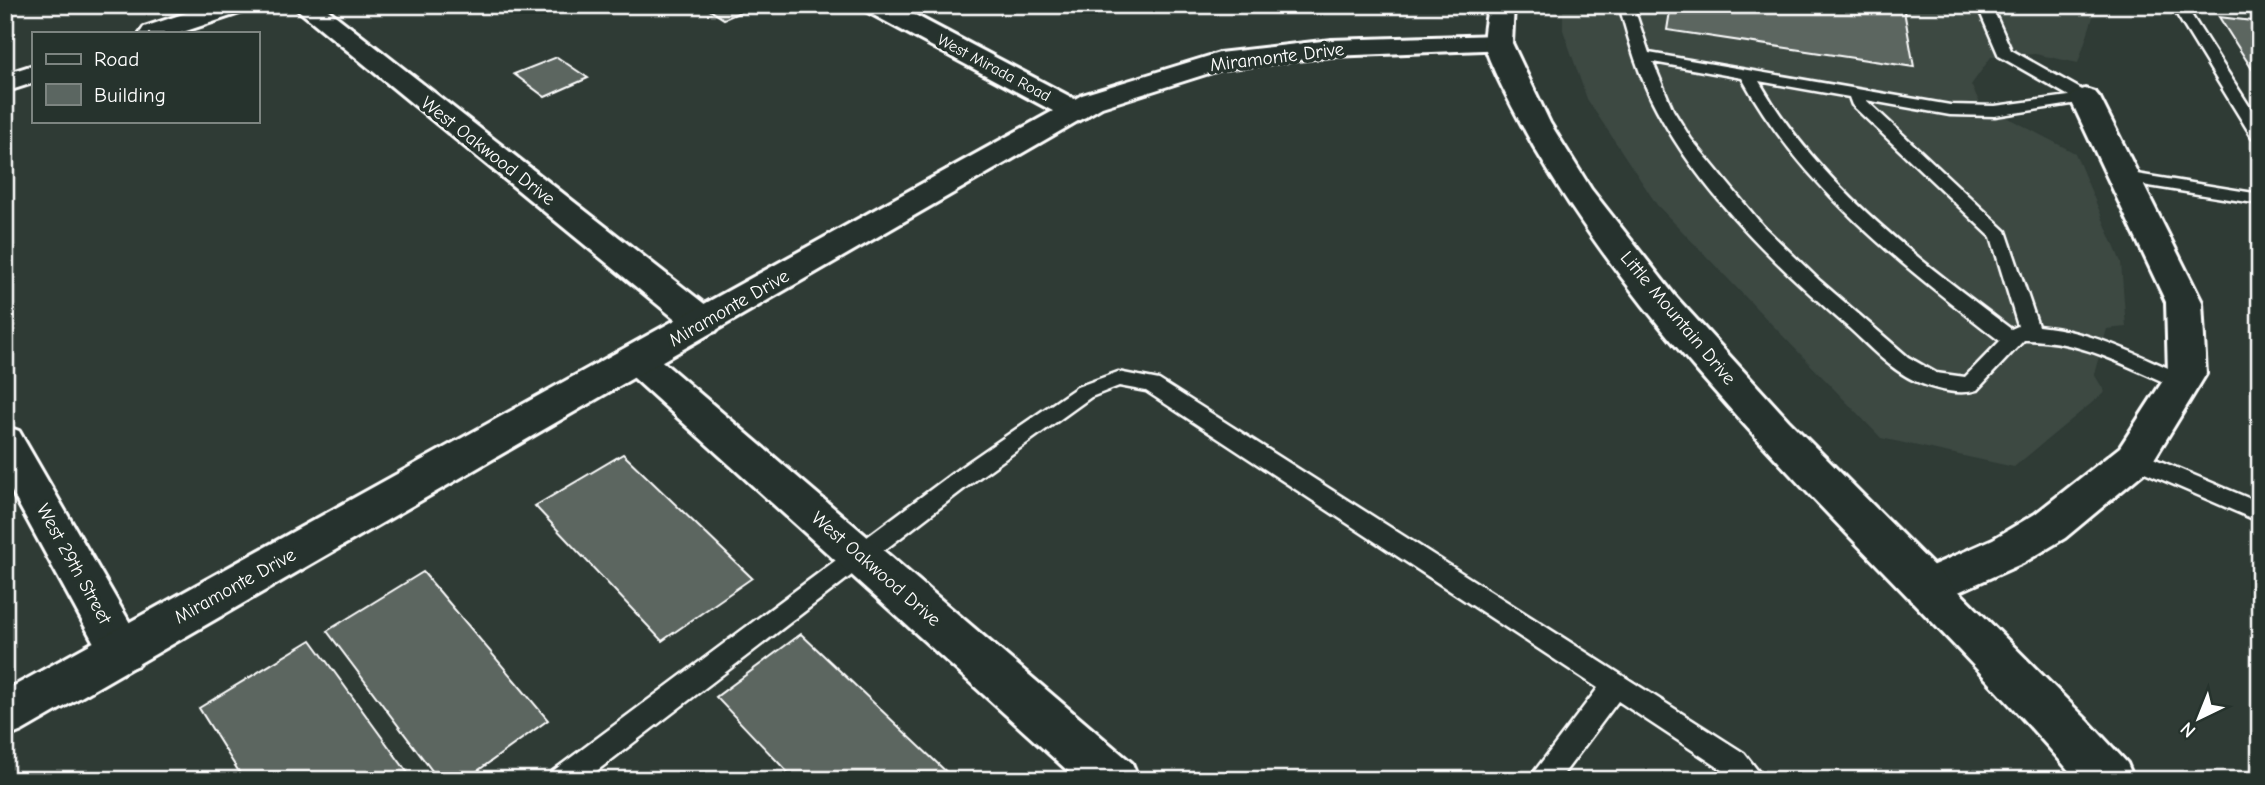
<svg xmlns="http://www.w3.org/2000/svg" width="2265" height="785" font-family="'Comic Neue',sans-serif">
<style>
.built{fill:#3c4842}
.building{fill:#5b6661;stroke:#fff;stroke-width:2}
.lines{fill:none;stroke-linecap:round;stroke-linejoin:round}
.service-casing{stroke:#fff;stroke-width:5}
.minor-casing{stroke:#fff;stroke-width:6}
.tertiary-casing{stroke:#fff;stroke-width:6}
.secondary-casing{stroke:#fff;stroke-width:6}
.service{fill:#26332d;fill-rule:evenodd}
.minor{fill:#26332d;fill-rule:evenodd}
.tertiary{fill:#26332d;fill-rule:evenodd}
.secondary{fill:#26332d;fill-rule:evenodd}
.labels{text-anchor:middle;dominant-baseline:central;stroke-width:7;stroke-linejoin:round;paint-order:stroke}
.far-street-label{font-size:16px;fill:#fff;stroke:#26332d}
.street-label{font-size:19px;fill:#fff;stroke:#26332d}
</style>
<rect width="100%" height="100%" fill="#2f3b35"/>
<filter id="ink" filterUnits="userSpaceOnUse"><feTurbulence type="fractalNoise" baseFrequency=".0143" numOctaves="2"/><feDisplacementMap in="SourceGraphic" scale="14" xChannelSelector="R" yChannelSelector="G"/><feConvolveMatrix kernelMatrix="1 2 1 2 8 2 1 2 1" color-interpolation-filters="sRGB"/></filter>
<g filter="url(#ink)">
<path class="built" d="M1563,5H2097L2078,63L2035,54L1991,57L1971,85L1980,103L2075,153L2121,262L2126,327L2107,329L2094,374L2105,392L2014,467L1881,438L1657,205L1587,99L1563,30Z"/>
<path class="building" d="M702,5H757L724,19Z
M1671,5H1903L1914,67L1667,30Z
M2219,17L2260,22V70L2252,69Z
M557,57L588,78L545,97L514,74Z
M623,454L752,578L662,641L535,506Z
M423,572L548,720L465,780H439L327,631Z
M801,634L955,780H795L716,697Z
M311,640L413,780H244L199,708Z"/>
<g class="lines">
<g class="service-casing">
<path id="service" d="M1619,5H1633L1649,53L1950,105L1995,106L2069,96L1999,56L1977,5H1991L2011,50L2091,95V101L1995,116L1950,115L1866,100L2006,231L2038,326C2092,331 2140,356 2189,377L2192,382L2189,387H2175C2126,366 2079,339 2024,340L1977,390C1959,396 1933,389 1915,381C1890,369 1870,347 1849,328C1777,266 1702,195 1657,110C1639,77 1629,41 1619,5ZM1653,62L1742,78C1803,189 1902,265 2000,341L1965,377L1936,373L1908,357L1820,281L1763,226L1691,139L1673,110ZM1759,81L1849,97L1852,105L1991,237L2018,326L2011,329C1917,258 1819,186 1759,81Z
M2171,5H2185L2260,123V142L2252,137Z
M2124,172L2260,194V204L2118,181L2115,177L2118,173Z
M1118,372L1159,380L1744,753L1765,780H1733L1724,771L1618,701L1559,780H1528L1598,688L1146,391L1119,386L1091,397L977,479L585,780H549L553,771L961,467L1077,387Z
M2134,450L2260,503V522L2126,464L2123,458L2126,452Z"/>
</g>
<g class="minor-casing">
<path id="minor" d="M210,5H250L246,11L180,33H140L144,27Z
M292,5H322L716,313L721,322L716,331L703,334L690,331Z
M862,5H896L1086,105L1090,111L1086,117L1075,120L1064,117L866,11Z
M33,65V83L5,92V74Z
M2085,89L2095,92L2100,98L2202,302L2206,374L2148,469L2065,538L2023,563L1927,606L1911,601L1905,588L1911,575L1993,539L2035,514L2120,447L2168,373L2166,302L2070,98L2075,92Z
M637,347L650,351L1132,763L1139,780H1078L624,369L618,360L624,351Z
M5,426L19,431L138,637L145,651L138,665L122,671L106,665L5,479Z"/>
</g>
<g class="tertiary-casing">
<path id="tertiary" d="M1498,35L1508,37L1512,43L1508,49L1331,56L1222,69L1102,107L22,731L5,738V691L1082,95L1219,53L1331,40Z"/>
</g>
<g class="secondary-casing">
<path id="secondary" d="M1488,5H1514L1512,43L1550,123L1591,189L1675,296L1788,420L2088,721L2127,763L2134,780H2077C1898,570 1674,387 1534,147C1523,127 1487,62 1484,42C1483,31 1487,17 1488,5Z"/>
</g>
<use href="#service" class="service"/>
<use href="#minor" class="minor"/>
<use href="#tertiary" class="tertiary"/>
<use href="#secondary" class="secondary"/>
</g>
</g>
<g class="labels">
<g class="far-street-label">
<text transform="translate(994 68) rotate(28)">West Mirada Road</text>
</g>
<g class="street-label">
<text transform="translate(1277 57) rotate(-7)">Miramonte Drive</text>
<text transform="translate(488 151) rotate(38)">West Oakwood Drive</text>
<text transform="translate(729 308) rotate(-30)">Miramonte Drive</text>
<text transform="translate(1678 318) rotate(50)">Little Mountain Drive</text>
<text transform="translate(74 564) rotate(61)">West 29th Street</text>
<text transform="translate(876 569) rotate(41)">West Oakwood Drive</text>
<text transform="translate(235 586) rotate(-29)">Miramonte Drive</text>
</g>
</g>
<rect width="2265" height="785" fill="none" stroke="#26332d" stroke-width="28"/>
<rect x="14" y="14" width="2237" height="757" fill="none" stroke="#fff" stroke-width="2.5" filter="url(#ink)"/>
<rect x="32" y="32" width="228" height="91" fill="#26332d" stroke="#7d8581" stroke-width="2"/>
<rect x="46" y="54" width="35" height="10" fill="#26332d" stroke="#7d8581" stroke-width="2"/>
<text x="94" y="66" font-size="21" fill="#ffffff">Road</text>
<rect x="46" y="84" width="35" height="21" fill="#5b6661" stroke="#7d8581" stroke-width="2"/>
<text x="94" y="102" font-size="21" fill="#ffffff">Building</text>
<g transform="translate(2199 718) rotate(223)" stroke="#26332d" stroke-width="5" paint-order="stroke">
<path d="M0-5L12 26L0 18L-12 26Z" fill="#ffffff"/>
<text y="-10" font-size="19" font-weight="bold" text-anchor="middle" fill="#ffffff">N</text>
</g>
</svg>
